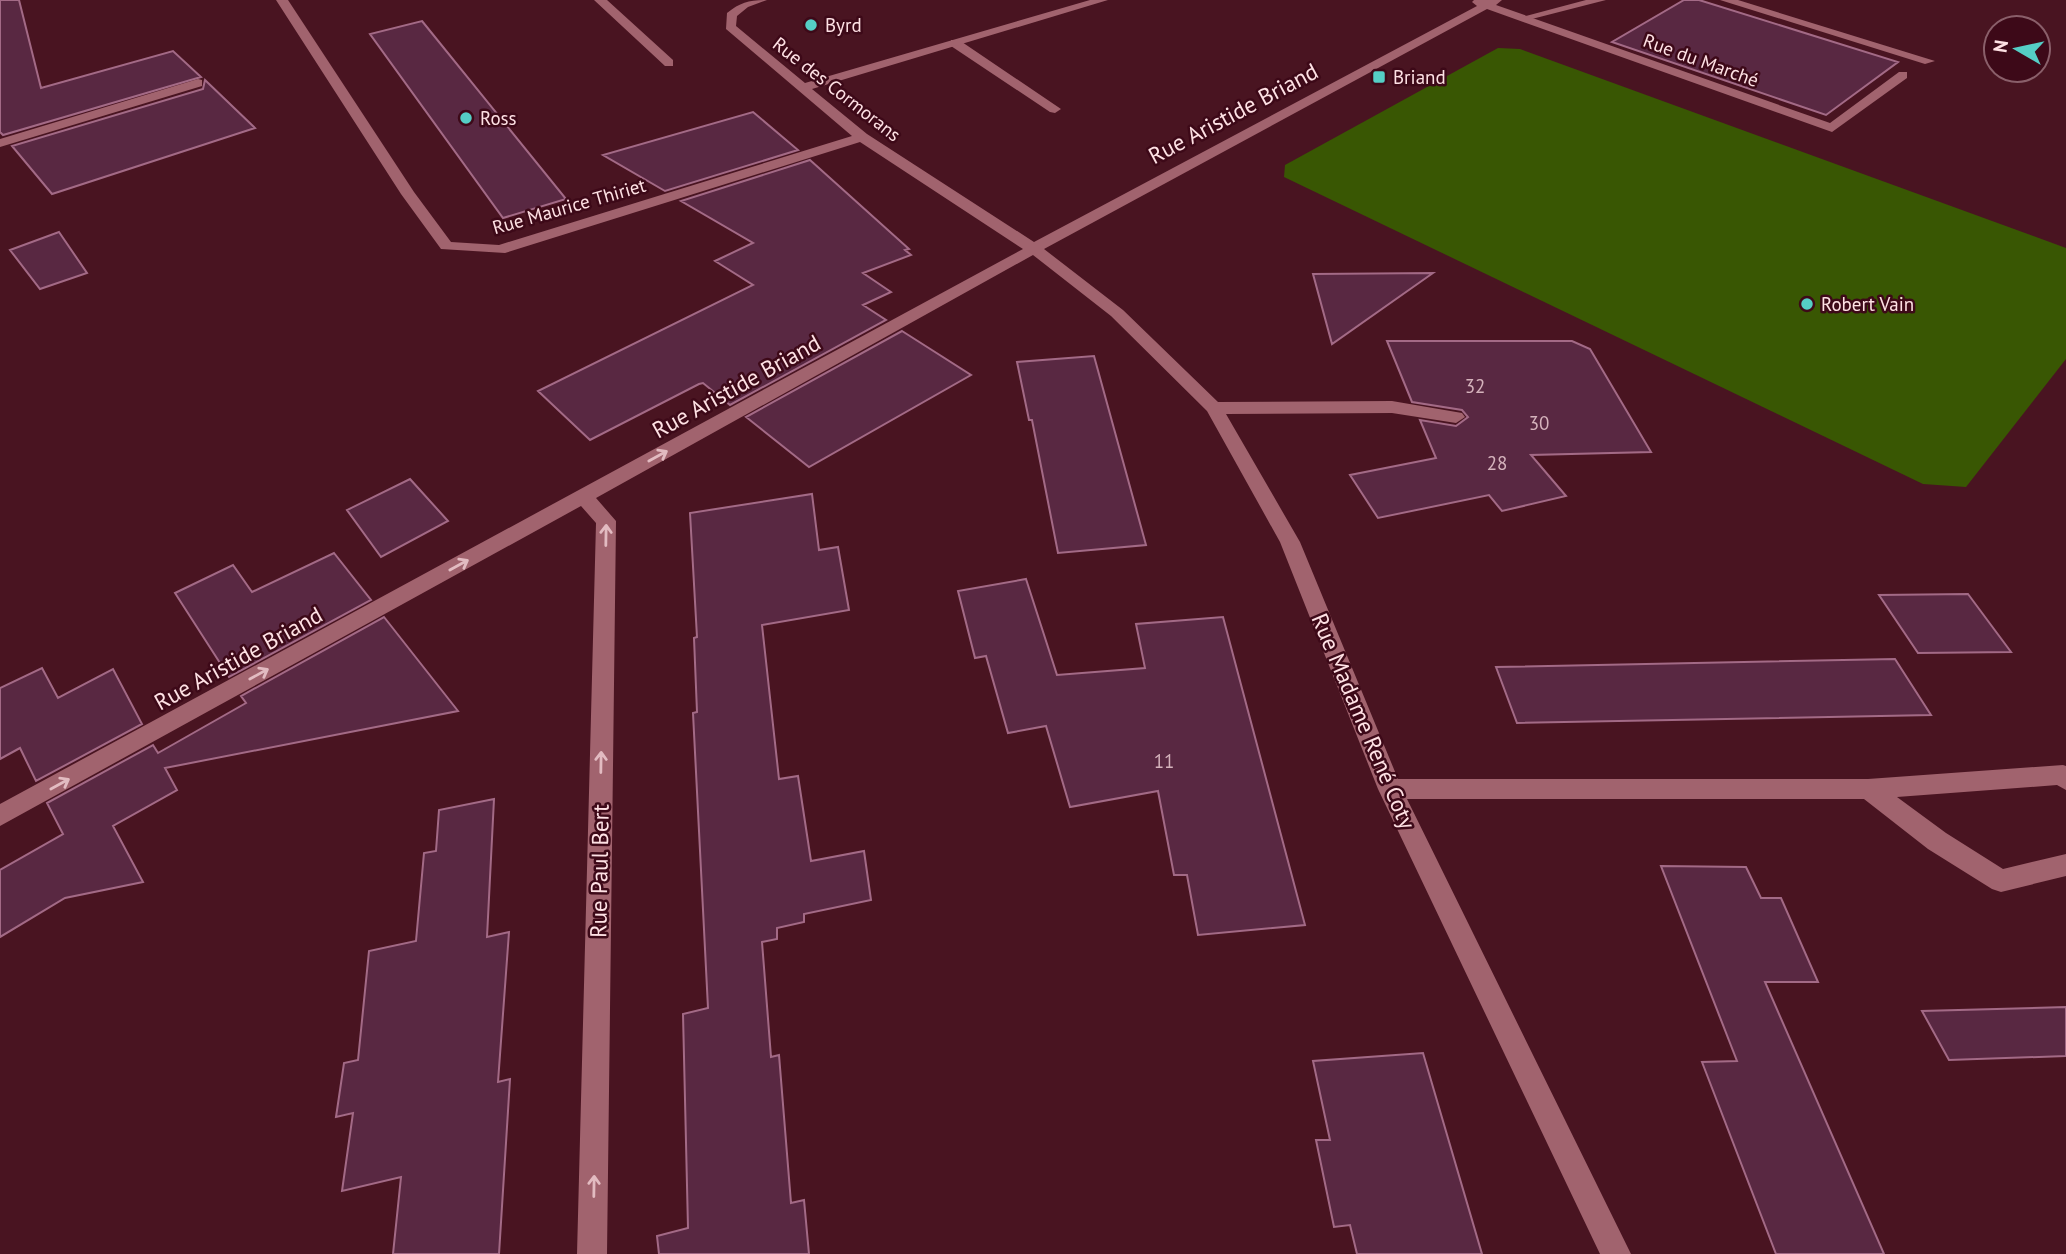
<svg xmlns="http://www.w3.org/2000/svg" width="2066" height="1254" font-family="'PT Sans',sans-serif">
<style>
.green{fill:#395703}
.building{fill:#592842;stroke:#a36a86;stroke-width:2}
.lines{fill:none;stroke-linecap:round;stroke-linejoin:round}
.lane{fill:#a1636e;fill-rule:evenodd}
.street{fill:#a1636e;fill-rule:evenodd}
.oneway{stroke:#e2bbc1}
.poi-dot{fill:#55cec5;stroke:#3d0918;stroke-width:2.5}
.labels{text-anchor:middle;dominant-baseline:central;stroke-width:5;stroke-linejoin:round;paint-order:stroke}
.far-poi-label{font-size:19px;fill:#fee1e4;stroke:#3d0918;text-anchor:start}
.far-street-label{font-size:19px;fill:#fee1e4;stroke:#3d0918}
.number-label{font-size:19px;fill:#d5b3bc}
.street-label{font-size:23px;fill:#fee1e4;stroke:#3d0918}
</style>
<rect width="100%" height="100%" fill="#491421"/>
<path class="green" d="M1498,48L1520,49L2066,248V359L1966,487L1923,484L1284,177L1285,165Z"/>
<path class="building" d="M0,0H19L41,88L173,51L201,77L3,135L0,132Z
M1684,0H1699L1898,62L1826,115L1612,42Z
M422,21L566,199L503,218L370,34Z
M205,80L255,128L52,194L12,146L203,89Z
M753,112L798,150L665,191L603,155Z
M810,160L909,249L905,250L911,255L863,273L891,292L863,305L886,320L730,405L703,383L699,384L590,440L538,391L753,285L715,261L753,243L681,201Z
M59,232L87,273L40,289L10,250Z
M1433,273L1332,344L1313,274Z
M902,331L971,375L809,467L746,417Z
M1387,341H1572L1590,349L1651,452L1531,455L1566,496L1502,511L1489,495L1378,518L1350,475L1436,458L1420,420L1456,426L1468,417L1462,410L1412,402Z
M1094,356L1146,545L1058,553L1032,420H1029L1017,362Z
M410,479L448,521L381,557L347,510Z
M812,494L819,550L838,547L849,610L762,625L779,779L798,776L811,861L864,851L871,900L804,914V922L777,928V939L762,942L771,1057L779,1055L791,1203L804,1200L809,1254H659L657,1236L688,1228L683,1014L708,1008L693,713L697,712L694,638L697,637L690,513Z
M334,553L371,600L229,677L175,593L233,565L252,592Z
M1026,579L1057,675L1145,668L1136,624L1223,617L1305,925L1198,935L1187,875H1174L1158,791L1070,807L1046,726L1008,733L986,656L975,658L958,591Z
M1968,594L2011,652L1918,653L1879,595Z
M384,617L458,711L165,768L177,790L113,826L143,882L65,898L0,937V870L63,834L47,803L153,745L158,753L246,703L241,696Z
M1895,659L1931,715L1517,723L1496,667Z
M42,668L58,698L113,669L142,724L36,781L20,748L0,759V688Z
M494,799L487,937L509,932L498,1082L510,1079L499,1254H393L401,1177L342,1191L353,1113L336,1117L344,1063L358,1060L369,951L416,941L424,853L436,851L439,810Z
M1661,866L1746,867L1761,898H1781L1818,982H1765L1884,1254H1776L1702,1062L1737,1061Z
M2066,1007V1056L1949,1060L1922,1011Z
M1423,1053L1482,1254H1357L1350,1225L1334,1227L1316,1140H1330L1313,1061Z"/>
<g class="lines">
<path class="lane" d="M594,0H607L673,60V66H665Z
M1586,0H1606L1524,21L1518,18Z
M1720,0H1738L1935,61L1925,64Z
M951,40H959L1061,109L1055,113L1050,112L951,46Z"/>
<path class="street" d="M276,0H288L414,192L451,242L499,245L852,136L726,29L727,13C741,2 749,0 767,0L748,7L737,16L736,26L805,83L1090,0H1108L812,89L867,134L1034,242L1477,6L1472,2L1474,0H1502L1496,5L1830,123L1899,72H1907V78L1832,132L1487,9L1044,249L1123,310L1218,402L1392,401L1462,413L1465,417L1456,423L1392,413L1226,414L1300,542L1398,779H1868L2063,765L2066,766V790L2057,785L1897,797L1946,833L2003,869L2066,854V876L2001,892L1992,889L1928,849L1864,799H1407L1631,1254H1600L1378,789L1280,542L1207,411L1111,316L1033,255L596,498L616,521L607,1254H577L596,523L581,506L0,826V804L1023,249L860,142L505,253L441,249L401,194Z
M198,79L202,80V86L0,147V139Z"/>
</g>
<defs><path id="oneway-shaft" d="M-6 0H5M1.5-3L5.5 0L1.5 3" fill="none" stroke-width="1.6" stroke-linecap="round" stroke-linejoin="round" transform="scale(1.75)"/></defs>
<g class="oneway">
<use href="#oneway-shaft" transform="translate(658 456) rotate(-29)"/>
<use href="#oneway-shaft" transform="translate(606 535) rotate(-89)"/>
<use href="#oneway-shaft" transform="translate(459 565) rotate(-29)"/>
<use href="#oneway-shaft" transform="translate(259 674) rotate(-29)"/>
<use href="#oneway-shaft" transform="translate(601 762) rotate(-89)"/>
<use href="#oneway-shaft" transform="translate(60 784) rotate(-29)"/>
<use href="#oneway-shaft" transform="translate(594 1186) rotate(-89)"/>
</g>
<g class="poi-dot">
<circle cx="811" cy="25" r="7"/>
<rect x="1372" y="70" width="14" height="14" rx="3.5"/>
<circle cx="466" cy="118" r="7"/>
<circle cx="1807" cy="304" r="7"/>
</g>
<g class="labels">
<g class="far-poi-label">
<text x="825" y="25">Byrd</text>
<text x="1393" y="77">Briand</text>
<text x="480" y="118">Ross</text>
<text x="1821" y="304">Robert Vain</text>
</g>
<g class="far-street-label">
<text transform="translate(1701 60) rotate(20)">Rue du Marché</text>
<text transform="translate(837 89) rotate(38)">Rue des Cormorans</text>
<text transform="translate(569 206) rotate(-16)">Rue Maurice Thiriet</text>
</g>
<g class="number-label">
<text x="1475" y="386">32</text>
<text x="1539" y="423">30</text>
<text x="1497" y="463">28</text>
<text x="1164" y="761">11</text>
</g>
<g class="street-label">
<text transform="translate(1233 113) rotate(-28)">Rue Aristide Briand</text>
<text transform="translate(736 386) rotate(-29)">Rue Aristide Briand</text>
<text transform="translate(238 658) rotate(-29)">Rue Aristide Briand</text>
<text transform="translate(1364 721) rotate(67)">Rue Madame René Coty</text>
<text transform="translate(599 871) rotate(-89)">Rue Paul Bert</text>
</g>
</g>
<g transform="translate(2017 49) rotate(279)"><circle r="33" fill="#3d0918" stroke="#8a5f6a" stroke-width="2"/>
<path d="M0-5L12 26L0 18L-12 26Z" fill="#55cec5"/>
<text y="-10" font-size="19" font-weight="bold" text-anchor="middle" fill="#fee1e4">N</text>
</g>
</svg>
